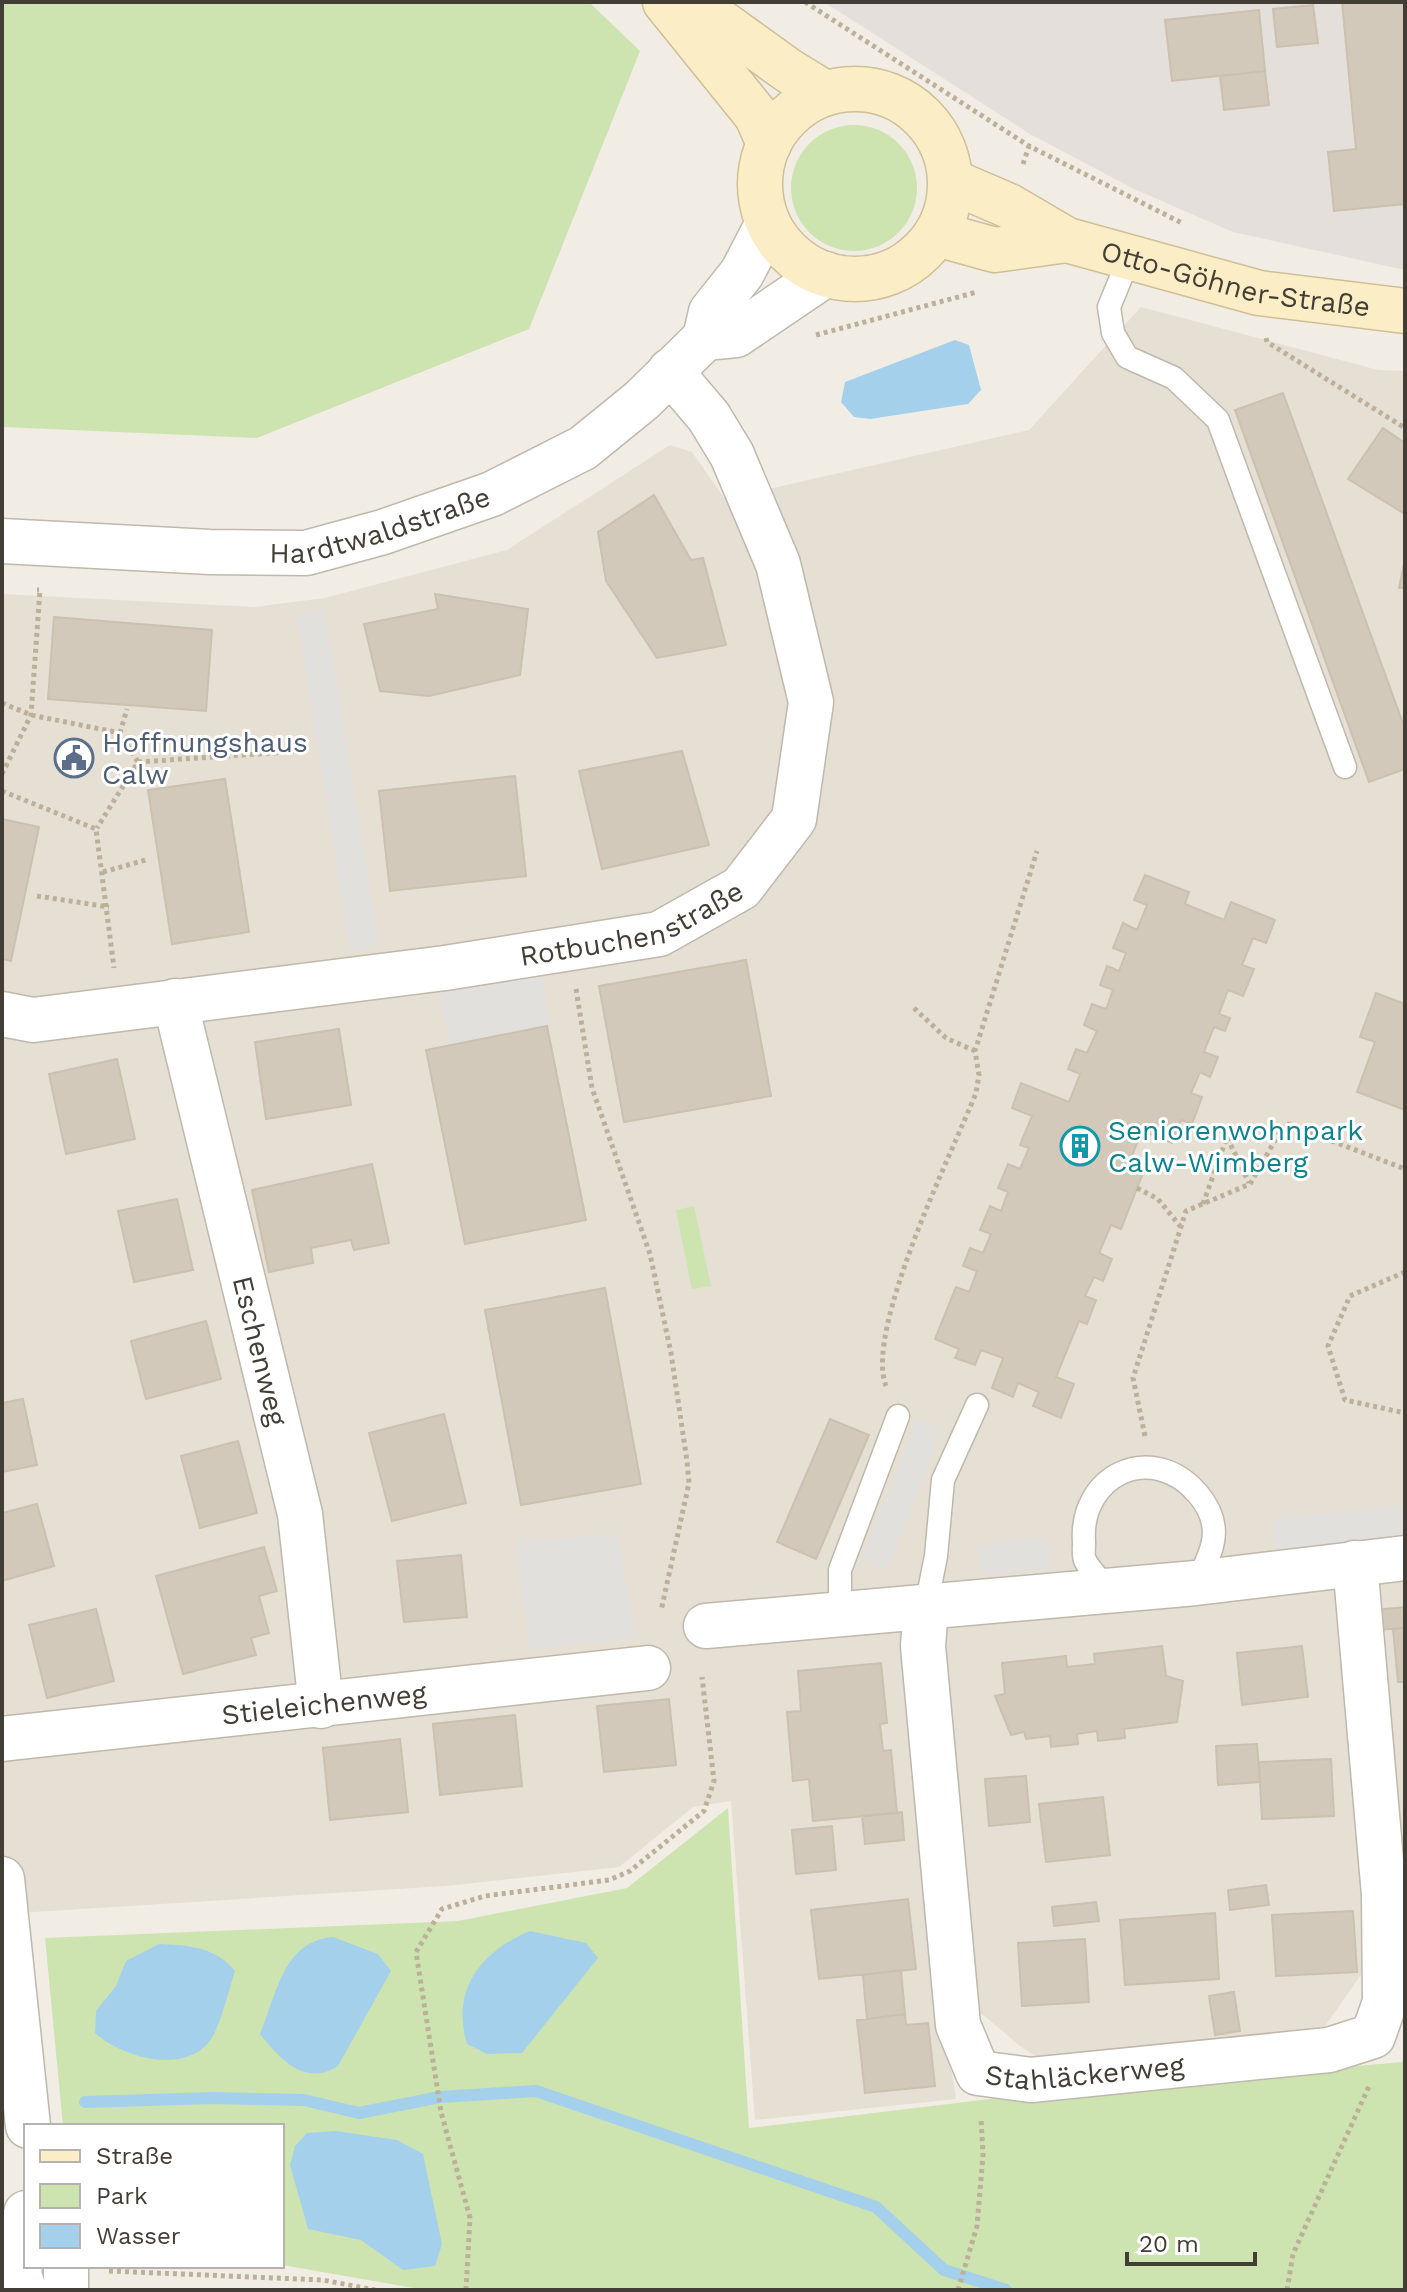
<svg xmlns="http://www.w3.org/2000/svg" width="1407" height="2292" font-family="'Work Sans',sans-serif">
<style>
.residential{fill:#e5dfd4}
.industrial{fill:#e4dfda}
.green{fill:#cde4b0}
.parking{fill:#e2e0dd}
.water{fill:#a4d0eb}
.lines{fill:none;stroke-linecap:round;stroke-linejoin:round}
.stream{stroke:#a4d0eb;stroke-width:12}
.building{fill:#d2c9bb;stroke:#ccc0af;stroke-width:2}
.lane-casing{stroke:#bfb8ab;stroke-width:25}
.street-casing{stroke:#bfb8ab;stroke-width:47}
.secondary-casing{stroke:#cfbf97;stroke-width:47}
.path{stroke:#bdb09b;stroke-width:5;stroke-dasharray:4 4;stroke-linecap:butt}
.lane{stroke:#fff;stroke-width:22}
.street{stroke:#fff;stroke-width:44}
.secondary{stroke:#fbedc6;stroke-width:44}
.labels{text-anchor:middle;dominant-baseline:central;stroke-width:6;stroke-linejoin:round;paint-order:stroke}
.street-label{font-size:28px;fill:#433e35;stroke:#fff}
.service-label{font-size:28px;fill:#4e5e75;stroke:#fff;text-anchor:start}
.culture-label{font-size:28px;fill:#0d838f;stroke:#fff;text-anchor:start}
</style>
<rect width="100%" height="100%" fill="#f1ede5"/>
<path class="residential" d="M1141,307L1378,370L1405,371V1999L1363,1972L1323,2029L1052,2066L1020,2046L982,2014L944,2023L956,2099L755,2120L731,1801L693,1807L619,1867L446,1886L2,1914V594L254,607L325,598L507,550L670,445L692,452L725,499L1029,430Z"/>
<path class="industrial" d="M824,2H1405V270L1233,232L1134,189L1030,134Z"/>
<path class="green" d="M2,2H589L640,51L529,329L257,438L2,427Z
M791 188a63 63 0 1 1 126 0a63 63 0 1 1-126 0Z
M694,1206L711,1286L692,1289L676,1210Z
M728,1808L749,2128L998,2098L1402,2062L1405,2055V2290H425L282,2265V2126H63L45,1938L458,1921L627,1888Z"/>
<path class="parking" d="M325,610L379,946L350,951L297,615Z
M542,974L551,1027L450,1045L439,993Z
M917,1419L942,1429L887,1569L862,1559Z
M1405,1505V1536L1276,1550L1273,1519Z
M618,1534L635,1638L529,1649L516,1541Z
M1047,1537L1050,1568L981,1575L978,1544Z"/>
<path class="water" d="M955,340L969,345L981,390L968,404L870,419L854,417L841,402L845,382Z
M530,1931L586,1943L598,1958L522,2053L487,2054L467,2044C451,1990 480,1952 530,1931Z
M333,1937L378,1954L391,1971L338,2066C305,2087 281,2060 260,2034C277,1994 283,1941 333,1937Z
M159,1944C188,1945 216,1947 235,1971C229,1989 220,2029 209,2042C182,2075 122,2057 95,2033L96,2011L116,1986L126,1961Z
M336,2131L397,2140L423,2154L442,2244L435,2266L403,2270L361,2240L308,2229L290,2165L295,2146L307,2133Z"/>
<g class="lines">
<path class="stream" d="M85,2102L213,2098L304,2100L359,2113L440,2097L536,2091L876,2207L944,2270L1006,2290"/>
</g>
<path class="building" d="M1342,2H1405V204L1334,211L1328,152L1356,149Z
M1313,5L1318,43L1277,47L1273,9Z
M1259,10L1265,71L1172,81L1165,20Z
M1265,71L1269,105L1224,110L1220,76Z
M1283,393L1405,729V769L1369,782L1235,410Z
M1383,428L1405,443V514L1348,479Z
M654,495L691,560L703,558L726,645L657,658L606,581L598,532Z
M1405,559V588H1399Z
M435,594L528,609L520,675L429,696L380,691L364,624L438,609Z
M54,617L212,630L206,711L48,699Z
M682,751L709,845L602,869L579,771Z
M515,776L526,876L390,891L379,791Z
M225,779L249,932L172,944L148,790Z
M2,819L39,827L11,961L2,959Z
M1145,875L1189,892L1185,904L1224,920L1231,902L1275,920L1266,943L1253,938L1242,965L1254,969L1243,996L1228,990L1219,1014L1230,1018L1225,1031L1214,1027L1204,1052L1218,1057L1210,1077L1200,1072L1191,1093L1202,1097L1192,1124L1181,1120L1172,1143L1142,1131L1130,1161L1145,1168L1121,1229L1111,1225L1099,1253L1112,1259L1103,1281L1094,1277L1085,1296L1096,1300L1087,1324L1079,1321L1056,1377L1074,1384L1061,1418L1033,1406L1039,1392L1018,1383L1013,1397L992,1388L1003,1358L981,1350L975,1365L955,1358L959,1349L935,1339L956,1287L969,1292L977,1271L963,1266L970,1248L983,1253L991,1234L980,1230L990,1206L1001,1211L1008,1192L998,1188L1008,1164L1020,1169L1029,1148L1020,1145L1032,1116L1012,1108L1021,1083L1069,1102L1080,1074L1068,1069L1076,1049L1087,1053L1097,1031L1084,1025L1092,1004L1106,1009L1113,990L1100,985L1107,966L1119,971L1126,953L1113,948L1123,923L1137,930L1147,905L1134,900Z
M746,960L771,1096L624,1122L599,986Z
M1376,993L1405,1004V1110L1357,1092L1375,1042L1360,1037Z
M547,1026L586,1220L465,1244L426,1050Z
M339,1029L351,1105L266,1119L255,1042Z
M117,1059L135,1139L66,1154L49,1074Z
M372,1164L389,1243L354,1250L351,1240L311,1248L313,1263L269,1272L252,1190Z
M177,1199L193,1270L134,1282L118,1211Z
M605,1288L641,1484L521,1505L485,1310Z
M206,1321L221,1379L146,1399L131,1341Z
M23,1399L37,1465L2,1472V1403Z
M444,1414L466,1503L392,1521L369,1433Z
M830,1419L869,1435L816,1559L777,1542Z
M238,1441L257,1513L200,1528L181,1456Z
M37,1504L54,1566L2,1581V1513Z
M264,1547L277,1591L259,1596L269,1633L251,1638L256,1655L183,1674L156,1576Z
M461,1555L467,1617L404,1622L397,1561Z
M1405,1607V1628L1377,1630L1375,1610Z
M96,1609L114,1681L47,1698L29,1625Z
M1405,1628V1682H1398L1393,1629Z
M1162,1646L1166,1676L1183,1681L1177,1722L1124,1729L1125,1738L1098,1741L1097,1731L1077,1734L1078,1744L1051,1747L1050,1736L1026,1739L1024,1732L1011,1735L995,1696L1005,1694L1002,1663L1066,1656L1067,1667L1095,1664L1094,1654Z
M1302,1646L1308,1697L1242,1705L1237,1653Z
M881,1663L887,1723L880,1724L883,1751L891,1750L897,1813L813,1821L809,1779L793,1781L787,1712L801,1711L798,1671Z
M669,1699L676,1765L604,1772L597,1706Z
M515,1715L522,1786L440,1795L433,1724Z
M400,1739L408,1812L330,1820L323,1748Z
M1257,1744L1260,1782L1218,1785L1216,1746Z
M1331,1759L1334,1816L1262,1819L1259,1762Z
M1026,1776L1030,1822L989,1826L985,1779Z
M1103,1797L1110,1855L1046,1862L1039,1804Z
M902,1812L904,1840L865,1844L862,1816Z
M832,1826L836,1870L796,1874L792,1830Z
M1266,1885L1269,1905L1230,1910L1228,1890Z
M908,1899L916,1969L819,1979L811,1910Z
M1096,1902L1099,1921L1054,1926L1052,1907Z
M1353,1911L1357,1972L1276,1976L1272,1915Z
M1215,1913L1219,1979L1125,1985L1120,1920Z
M1085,1939L1089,2002L1022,2006L1018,1943Z
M901,1970L905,2014L867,2019L863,1975Z
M1234,1992L1240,2031L1215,2035L1209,1996Z
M905,2014L906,2025L928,2023L935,2086L865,2093L857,2020Z"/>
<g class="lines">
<g class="lane-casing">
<path id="lane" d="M1129,258L1109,307L1113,333L1127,357L1174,378L1218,420L1345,767
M1108,1589C1102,1581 1089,1570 1085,1560C1083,1556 1084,1547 1084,1542C1079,1475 1152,1440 1198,1494C1225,1526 1213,1550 1196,1583
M926,1606L936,1556L943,1480L977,1405
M840,1613V1570L898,1416"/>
</g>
<g class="street-casing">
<g id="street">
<path d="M705,338L736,335L826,274"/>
<path id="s1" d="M2,541L210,552L306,553L383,532L492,494L583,448L642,400L705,338L711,312L742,273L768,223"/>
<path id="s2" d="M175,1001L300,1514L321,1706"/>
<path id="s3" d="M2,1014L33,1020L445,968L659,934L741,888L794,819L811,702L778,564L732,455L709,417L670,371"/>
<path id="s4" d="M926,1606L923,1646L958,2025L978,2073L1031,2080L1329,2050L1373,2036L1385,2002L1384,1895L1355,1563"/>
<path d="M706,1626L1196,1583L1405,1558"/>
<path id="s5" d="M2,1739L648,1668"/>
<path d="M2,1879L28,2126"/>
<path d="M24,2290L19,2274L26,2213"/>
<path d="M66,2290V2266"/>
</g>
</g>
<g class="secondary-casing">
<g id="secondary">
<path d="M665,2L757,116L769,144"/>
<path d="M693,2L789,71L825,93"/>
<circle cx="855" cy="184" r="95"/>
<path id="s6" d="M951,181L1009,206L1067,240L1259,293L1405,311"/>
<path d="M937,234L995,250L1067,240"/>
</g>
</g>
<path class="path" d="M805,2L1029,146L1184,224
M1023,164L1029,146
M816,335L977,292
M1266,338L1267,342L1405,428
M2,703L31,715L120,733L138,762L97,828
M120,733L127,709
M138,762L303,751
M2,774L31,715L40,590H37
M2,791L96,829L114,968
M103,872L149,859
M37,896L109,907
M576,989L592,1088L650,1254L671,1353L687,1461L689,1483L661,1611
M914,1008L946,1038L975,1051
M1137,1188L1158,1199L1180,1226
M1203,1204L1227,1137L1249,1183
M1405,1272L1350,1296L1328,1346L1345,1400L1405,1413
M886,1386C864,1330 952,1153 976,1093L979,1075L975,1051L1037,851
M1145,1436L1133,1378L1186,1211L1250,1184L1285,1123L1405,1169
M109,2271L323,2280L375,2290
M466,2290L470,2218L441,2112L416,1952L442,1909L485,1896L609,1880L630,1871L704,1811L714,1781L702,1677
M958,2290L977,2226L983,2155L981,2118
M1287,2290L1293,2254L1370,2084"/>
<use href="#lane" class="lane"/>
<use href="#street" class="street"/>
<use href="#secondary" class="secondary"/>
</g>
<defs>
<g id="civic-ring" transform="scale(2)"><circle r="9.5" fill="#fff" stroke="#5c6f8a" stroke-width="1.5"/><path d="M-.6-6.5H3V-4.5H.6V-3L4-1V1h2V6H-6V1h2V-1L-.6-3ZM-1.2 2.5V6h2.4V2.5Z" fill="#5c6f8a"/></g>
<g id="building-ring" transform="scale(2)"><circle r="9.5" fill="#fff" stroke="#0f9aa8" stroke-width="1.5"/><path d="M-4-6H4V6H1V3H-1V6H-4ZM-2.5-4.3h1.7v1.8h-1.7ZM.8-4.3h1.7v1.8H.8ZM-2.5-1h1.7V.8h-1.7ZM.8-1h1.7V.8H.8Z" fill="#0f9aa8"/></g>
</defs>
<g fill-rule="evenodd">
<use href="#civic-ring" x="74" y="758"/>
<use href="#building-ring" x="1080" y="1146"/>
</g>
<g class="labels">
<g class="street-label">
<text stroke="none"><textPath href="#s6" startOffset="304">Otto-Göhner-Straße</textPath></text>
<text stroke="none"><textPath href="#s1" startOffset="382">Hardtwaldstraße</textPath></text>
<text stroke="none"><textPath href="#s3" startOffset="640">Rotbuchenstraße</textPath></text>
<text stroke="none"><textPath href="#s2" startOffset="360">Eschenweg</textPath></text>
<text stroke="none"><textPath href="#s5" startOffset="324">Stieleichenweg</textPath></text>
<text stroke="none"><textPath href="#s4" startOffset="580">Stahläckerweg</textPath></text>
</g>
<g class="service-label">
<text x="102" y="742">Hoffnungshaus<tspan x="102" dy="32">Calw</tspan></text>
</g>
<g class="culture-label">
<text x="1108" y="1130">Seniorenwohnpark<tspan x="1108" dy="32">Calw-Wimberg</tspan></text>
</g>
</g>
<rect width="1407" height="2292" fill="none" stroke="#433e35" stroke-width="8"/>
<rect x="24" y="2124" width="260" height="144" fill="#ffffff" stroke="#b4b2ae" stroke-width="2"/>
<rect x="40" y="2150" width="40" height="12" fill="#fbedc6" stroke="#b4b2ae" stroke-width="2"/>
<text x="96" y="2164" font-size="24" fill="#433e35">Straße</text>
<rect x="40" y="2184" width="40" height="24" fill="#cde4b0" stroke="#b4b2ae" stroke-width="2"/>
<text x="96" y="2204" font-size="24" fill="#433e35">Park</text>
<rect x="40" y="2224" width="40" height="24" fill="#a4d0eb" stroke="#b4b2ae" stroke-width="2"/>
<text x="96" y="2244" font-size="24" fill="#433e35">Wasser</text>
<path d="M1127 2252v12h128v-12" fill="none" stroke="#433e35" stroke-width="4"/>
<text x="1139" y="2252" font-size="24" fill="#433e35" stroke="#ffffff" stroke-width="6" paint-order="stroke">20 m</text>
</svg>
